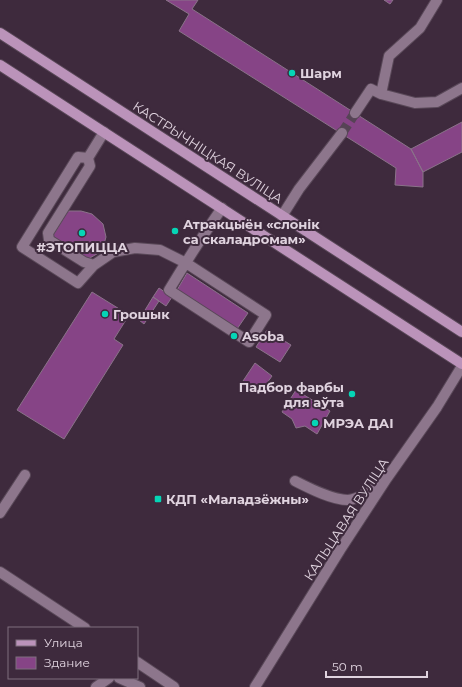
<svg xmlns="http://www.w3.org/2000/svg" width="462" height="687" font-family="Montserrat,sans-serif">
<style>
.building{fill:#864486;stroke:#8a7389}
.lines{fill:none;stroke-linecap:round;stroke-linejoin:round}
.minor-tunnel{stroke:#564355;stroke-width:10;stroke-dasharray:10 5;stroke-linecap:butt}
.minor-casing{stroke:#594858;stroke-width:12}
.major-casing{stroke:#594858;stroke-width:12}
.minor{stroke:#8d768c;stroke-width:10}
.major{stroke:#bb93ba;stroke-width:10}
.poi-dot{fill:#05d5b6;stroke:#3e2a3d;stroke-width:1.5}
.labels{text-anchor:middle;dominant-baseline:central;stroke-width:4;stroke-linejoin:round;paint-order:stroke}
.poi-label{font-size:13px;font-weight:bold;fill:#e0d3df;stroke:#3e2a3d;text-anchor:start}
.street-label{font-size:13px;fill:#e0d3df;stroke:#3e2a3d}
</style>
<rect width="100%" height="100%" fill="#3e2a3d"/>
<path class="building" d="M166,0H198L192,9L411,149L423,172V187L395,185L396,168L179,31L189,14Z
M384,0H393L390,4Z
M462,122V152L423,172L411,149Z
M68,211H81L92,214L103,224L106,237L102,251L88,259L52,237Z
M187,273L248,313L237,329L177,290Z
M159,288L172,297L166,306L153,297Z
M92,292L129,315L114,339L123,345L64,439L17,410Z
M153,297L159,301L144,324L139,320Z
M267,330L291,345L280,362L256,347Z
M255,363L272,376L260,393L243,381Z
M296,390L330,411L317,434L305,426L296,428L292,419L282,412Z"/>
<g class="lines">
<path class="minor-tunnel" d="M342,133L355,113"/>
<g class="minor-casing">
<path id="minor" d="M381,94L415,103L437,102L462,88
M355,113L371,89L381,94L389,56L420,28L437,0
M104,132L88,158L78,157L22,247L78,283L94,265L113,252L135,248L160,250L186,263L266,315L249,342L169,290C186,262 203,235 222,208
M88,158L90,166L48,233L49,240L84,262L94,265
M282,216L299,189L342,133
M295,481C309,488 332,500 348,500C360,499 372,490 381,483
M0,513L25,475
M0,572L85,628
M137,662L174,687
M119,678L140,687
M96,687L109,678
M255,687L340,550L387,478L437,407L462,366"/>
</g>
<g class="major-casing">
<path id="major" d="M0,33L462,332
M0,65L462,364"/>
</g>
<use href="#minor" class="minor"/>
<use href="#major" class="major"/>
</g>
<g class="poi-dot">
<circle cx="292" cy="73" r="4"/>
<circle cx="175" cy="231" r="4"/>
<circle cx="82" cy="233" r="4"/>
<circle cx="105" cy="314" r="4"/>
<circle cx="234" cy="336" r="4"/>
<circle cx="352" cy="394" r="4"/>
<circle cx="315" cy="423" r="4"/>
<rect x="154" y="495" width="8" height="8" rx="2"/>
</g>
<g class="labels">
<g class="poi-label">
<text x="300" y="73">Шарм</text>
<text x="183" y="224">Атракцыён «слонік<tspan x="183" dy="15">са скаладромам»</tspan></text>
<text x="82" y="247" text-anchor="middle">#ЭТОПИЦЦА</text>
<text x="113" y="314">Грошык</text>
<text x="242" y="336">Asoba</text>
<text x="344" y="387" text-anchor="end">Падбор фарбы<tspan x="344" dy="15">для аўта</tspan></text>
<text x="323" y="423">МРЭА ДАІ</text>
<text x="166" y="499">КДП «Маладзёжны»</text>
</g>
<g class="street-label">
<text transform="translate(208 152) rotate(33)">КАСТРЫЧНІЦКАЯ ВУЛІЦА</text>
<text transform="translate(346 519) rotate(-57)">КАЛЬЦАВАЯ ВУЛІЦА</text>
</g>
</g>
<rect x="8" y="627" width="130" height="52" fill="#3e2a3d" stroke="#7f6e7e"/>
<rect x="16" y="640" width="20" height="6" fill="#bb93ba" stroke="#7f6e7e"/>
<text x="44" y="647" font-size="12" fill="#e0d3df">Улица</text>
<rect x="16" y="657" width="20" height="12" fill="#864486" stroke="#7f6e7e"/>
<text x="44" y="667" font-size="12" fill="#e0d3df">Здание</text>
<path d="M326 671v6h101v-6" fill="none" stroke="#e0d3df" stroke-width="2"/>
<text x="332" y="671" font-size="12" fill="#e0d3df" stroke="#3e2a3d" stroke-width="3" paint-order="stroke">50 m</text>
</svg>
